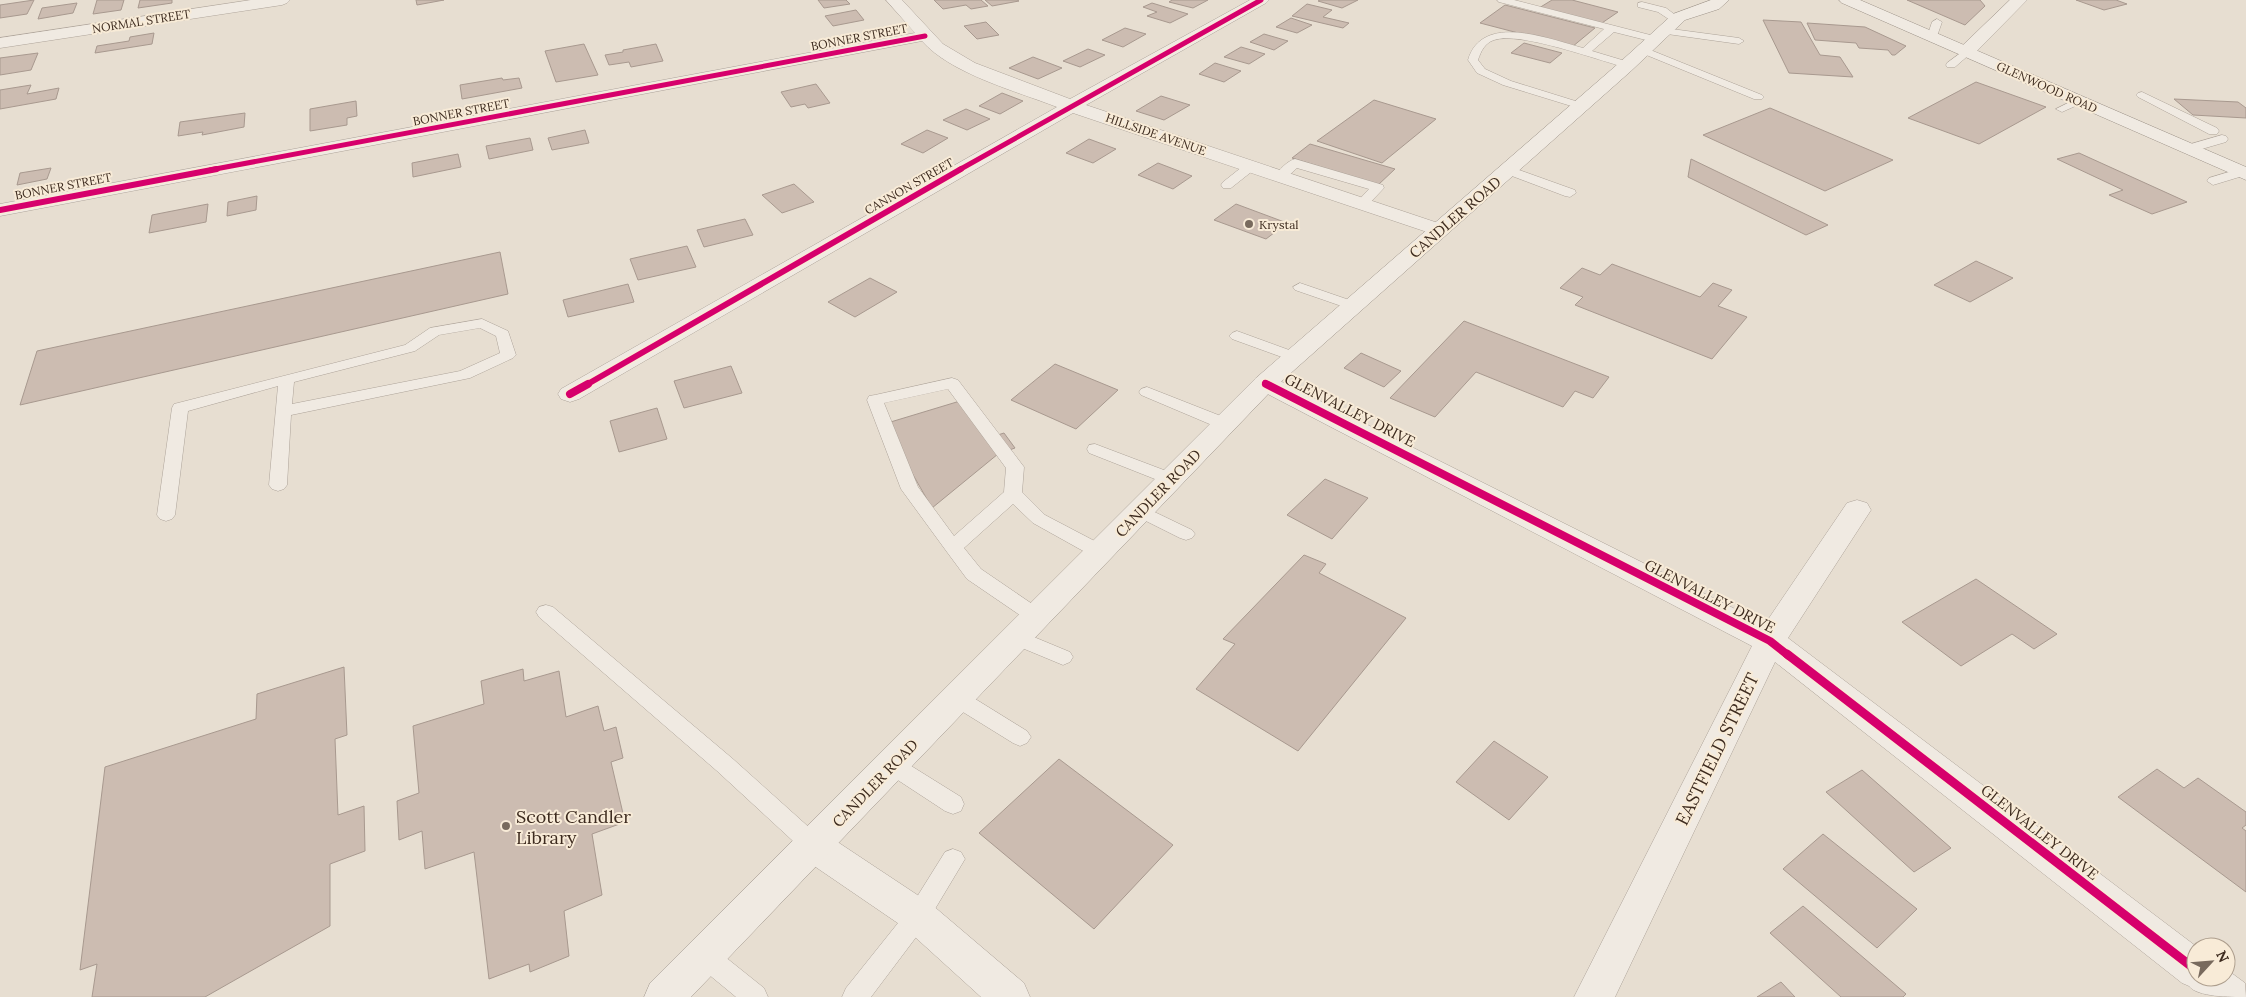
<svg xmlns="http://www.w3.org/2000/svg" width="2246" height="997" font-family="Lora,serif">
<style>
.building{fill:#ccbcb1;stroke:#a8998f}
.lines{fill:none;stroke-linecap:round;stroke-linejoin:round}
.lane-casing{stroke:#ada399;stroke-width:1}
.street-casing{stroke:#ada399;stroke-width:1}
.secondary-casing{stroke:#9d9389;stroke-width:1}
.lane{fill:#f0eae2;fill-rule:evenodd}
.street{fill:#f0eae2;fill-rule:evenodd}
.secondary{fill:#f0eae2;fill-rule:evenodd}
.cycleway-far3-casing{stroke:#f8ebd7;stroke-width:7}
.cycleway-far2-casing{stroke:#f8ebd7;stroke-width:9}
.cycleway-far1-casing{stroke:#f8ebd7;stroke-width:11}
.cycleway-casing{stroke:#f8ebd7;stroke-width:12}
.cycleway-far3{stroke:#d6006c;stroke-width:5}
.cycleway-far2{stroke:#d6006c;stroke-width:6}
.cycleway-far1{stroke:#d6006c;stroke-width:8}
.cycleway{stroke:#d6006c;stroke-width:9}
.poi-dot{fill:#786a5d;stroke:#f8ebd7;stroke-width:2}
.labels{text-anchor:middle;dominant-baseline:central;stroke-width:4;stroke-linejoin:round;paint-order:stroke}
.far-street-label{font-size:12px;fill:#3d2b1f;stroke:#f8ebd7}
.far-poi-label{font-size:12px;fill:#3d2b1f;stroke:#f8ebd7;text-anchor:start}
.street-label{font-size:15px;fill:#3d2b1f;stroke:#f8ebd7}
.near-street-label{font-size:18px;fill:#3d2b1f;stroke:#f8ebd7}
.near-poi-label{font-size:18px;fill:#3d2b1f;stroke:#f8ebd7;text-anchor:start}
</style>
<rect width="100%" height="100%" fill="#e7ded1"/>
<path class="building" d="M34,0L27,14L0,18V5Z
M97,0H124L121,10L93,14Z
M140,0H172V3L138,8Z
M416,0H444L417,5Z
M818,0H846L850,4L824,8Z
M934,0H981L988,6L971,9L966,5L943,9Z
M985,0H1017L1019,1L992,6Z
M1172,0H1208L1193,8L1169,2Z
M1320,0H1358L1342,8L1318,1Z
M1552,0H1572L1618,12L1599,25L1539,8Z
M1907,0H1980L1985,6L1965,25Z
M2076,0H2116L2127,4L2104,10Z
M77,3L73,13L38,19L42,8Z
M1152,3L1188,14L1170,23L1147,16L1157,12L1143,7Z
M1307,4L1332,10L1323,17L1349,23L1343,28L1292,16Z
M1505,5L1595,28L1572,47L1480,23Z
M856,10L864,20L833,26L825,16Z
M1291,18L1312,25L1297,33L1276,27Z
M1763,20L1801,22L1820,55L1840,57L1853,77L1789,73Z
M986,22L999,35L977,39L964,26Z
M1807,23L1865,27L1906,46L1895,55H1892L1888,50L1859,48L1856,43L1815,40Z
M1125,28L1146,34L1123,47L1102,40Z
M154,33L152,44L95,53L97,46L129,41L130,37Z
M1264,34L1288,41L1274,50L1250,42Z
M1524,43L1562,53L1550,63L1511,53Z
M584,44L598,75L556,82L545,51Z
M656,44L663,61L631,67L629,62L609,65L605,55L623,52V50Z
M1241,47L1265,54L1249,64L1224,57Z
M1088,49L1105,55L1080,67L1063,61Z
M38,53L31,70L0,75V58Z
M1033,57L1062,68L1038,79L1009,68Z
M1215,63L1241,71L1224,82L1199,74Z
M502,78L503,80L519,78L522,88L462,99L460,85Z
M1976,82L2046,107L1979,144L1908,118Z
M816,84L830,103L808,108L805,104L791,107L781,92Z
M31,85L27,94L59,88L56,99L0,109V90Z
M1002,93L1023,101L1000,114L979,106Z
M1161,96L1190,105L1164,120L1136,111Z
M2174,99L2238,102L2246,108V118L2193,115Z
M1374,100L1436,119L1382,163L1317,141Z
M356,101L357,116L347,118V125L310,131V109Z
M1770,108L1893,160L1825,191L1703,135Z
M966,109L990,119L967,130L943,120Z
M245,113L244,127L202,135L203,132L178,136L180,122Z
M585,130L589,143L552,150L548,138Z
M927,130L948,138L923,153L901,144Z
M530,138L533,150L489,159L486,146Z
M1089,139L1116,149L1093,163L1066,153Z
M1310,144L1395,169L1378,185L1292,158Z
M2079,153L2187,202L2152,214L2109,195L2123,190L2057,159Z
M458,154L461,167L413,177L412,163Z
M1691,159L1828,225L1806,235L1688,177Z
M1158,163L1192,176L1173,189L1138,175Z
M51,168L47,179L17,185L20,173Z
M794,184L814,202L782,213L762,195Z
M257,196L256,210L227,216L228,202Z
M208,204L206,222L149,233L152,215Z
M1236,204L1287,223L1266,239L1214,220Z
M745,219L753,235L704,247L697,230Z
M687,246L696,267L638,280L630,259Z
M500,252L508,294L20,405L37,351Z
M1976,261L2013,278L1970,302L1934,285Z
M1612,264L1700,297L1713,283L1732,290L1718,306L1747,317L1712,359L1575,305L1583,297L1560,288L1582,268L1600,275Z
M870,278L897,292L855,317L828,302Z
M628,284L634,302L568,317L563,300Z
M1464,321L1609,377L1593,398L1575,391L1563,407L1476,372L1435,417L1390,398Z
M1361,353L1401,371L1384,387L1344,368Z
M1055,364L1118,390L1076,429L1011,400Z
M731,366L742,393L684,408L674,381Z
M960,401L985,439L1004,433L1015,448L998,454L932,508L884,424Z
M657,408L667,439L619,452L610,421Z
M1325,479L1368,498L1332,539L1287,515Z
M1304,555L1326,564L1319,573L1406,618L1298,751L1196,689L1235,644L1223,639Z
M1976,579L2057,634L2034,649L2012,634L1961,666L1902,622Z
M344,667L347,735L335,739L338,815L364,806L365,851L330,864V926L205,997H92L97,964L80,970L105,767L256,719L257,694Z
M523,669L524,681L559,671L566,717L598,706L604,731L616,727L623,758L611,762L625,822L592,834L602,895L564,911L569,956L530,972L529,964L489,979L474,852L425,869L422,831L399,840L397,801L419,793L413,726L484,704L481,681Z
M1494,741L1548,777L1509,820L1456,782Z
M1059,759L1173,845L1094,929L979,833Z
M2157,769L2184,788L2198,778L2246,812V825L2242,828L2246,831V892L2118,797Z
M1862,770L1951,848L1914,872L1826,792Z
M1823,834L1917,909L1877,948L1783,869Z
M1803,906L1906,994L1903,997H1841L1770,933Z
M1781,982L1795,997H1757Z"/>
<g class="lines">
<g class="lane-casing">
<path id="lane" d="M1497,0H1514L1658,37L1659,39L1654,42L1614,32L1592,51L1632,63L1633,65L1632,67L1628,68C1600,61 1520,31 1494,40C1485,43 1481,51 1478,60L1485,69L1511,81L1585,104L1587,106L1585,108L1581,109L1503,85L1477,73L1468,60C1482,12 1549,39 1583,48L1604,29L1499,2Z
M1642,2L1666,8L1682,20L1681,22H1673L1658,12L1638,7V3Z
M1937,19L1942,22L1936,39H1928L1927,37L1932,22Z
M1664,28L1739,38L1744,41L1739,44L1660,33L1659,31Z
M1643,47L1762,95L1764,97L1762,99H1754L1639,52V48Z
M1966,49L1971,52L1970,54L1955,67H1947L1946,65L1947,63Z
M2142,92L2217,128L2219,131L2217,134H2209L2138,97L2136,95L2138,93Z
M2078,98L2082,99L2084,101L2082,103L2062,112L2056,109Z
M2222,135L2226,136L2228,139L2226,142L2188,153L2182,149L2184,146Z
M1295,159L1383,185L1384,188L1367,206L1362,207L1356,203L1369,189L1297,168L1285,179H1277L1275,176C1279,170 1287,161 1295,159Z
M1251,162L1257,166L1255,169L1231,188H1223L1221,185L1223,182L1247,163Z
M1508,166L1575,190L1576,193L1570,197L1565,196L1504,173L1502,170Z
M2242,168L2246,169V175L2213,185L2207,181L2209,178Z
M1300,283L1358,303L1360,306L1353,310L1295,290L1293,287Z
M482,319L508,331L516,355L513,358L470,378L291,415L287,485L284,489L278,491L272,489L269,485L278,386L188,411L175,515L172,519L166,521L160,519L157,515L172,408L174,404L405,345L430,328ZM480,328L496,336L500,353L460,371L292,404L294,382L415,351L439,335Z
M1237,331L1300,354L1303,357L1300,360H1290L1232,339L1229,336L1232,333Z
M952,378L958,380L1024,467L1022,492L1045,515L1106,547L1109,552L1106,557L1100,559L1094,557L1033,523L1013,504L964,548L981,569L1044,612L1047,617L1044,622L1037,624L1030,622L967,579L947,552L901,489L867,400L869,396L875,395ZM948,389L1006,468L1004,492L954,536L918,487L884,403Z
M1147,387L1231,420L1233,424L1231,428H1219L1141,395L1139,392L1141,389Z
M1095,444L1177,475L1180,479L1177,483L1171,485L1165,483L1089,453L1087,449L1089,445Z
M1140,505L1192,530L1195,534L1192,538L1186,540L1180,538L1134,515L1131,511L1134,507Z
M546,605L553,607L733,759L822,839L825,846L822,853L814,856L806,853L717,771L539,617L536,612L539,607Z
M1017,630L1070,652L1073,657L1070,662L1063,665L1010,643L1007,638L1010,633Z
M957,690L964,692L1027,731L1031,737L1027,743L1020,746L1013,743L950,704L947,698L950,692Z
M892,756L900,759L961,797L964,804L961,811L953,814L945,811L884,771L881,765L884,759Z
M953,849L961,852L965,859L926,924L871,997H842L846,988L910,908L945,852Z
M705,944L714,948L764,988L768,997H736L696,964L693,956L696,948Z"/>
</g>
<g class="street-casing">
<path id="street" d="M251,0H290L287,3L282,5L0,48V38Z
M886,0H902L943,44L975,63L1070,99L1250,0H1269L1266,3L1086,105L1447,226L1451,230L1447,234L1440,236L1433,234L1073,113L579,399L570,402L561,399L558,394L561,389L1057,107C1016,91 951,74 922,41L0,216V204L915,33Z
M2010,0H2027L1972,56H1960L1958,52L1960,48Z
M1265,375L1274,378L1765,624L1847,503L1857,500L1867,503L1871,510L1788,638L2197,947L2196,977H2226V969L2245,983L2246,997C2230,997 2197,997 2189,986L2182,983L1775,662L1615,997H1574L1752,646L1256,388L1253,383L1256,378Z
M814,830L827,835L931,904L1024,983L1030,997H981L905,928L801,857L796,846L801,835Z"/>
</g>
<g class="secondary-casing">
<path id="secondary" d="M1711,0H1729L1719,9L1685,20L1631,71L1274,388L691,997H644L650,983L1256,378L1619,63L1673,14Z
M1839,0H1860L2246,167V180L1842,3Z"/>
</g>
<use href="#lane" class="lane"/>
<use href="#street" class="street"/>
<use href="#secondary" class="secondary"/>
<g class="cycleway-far3-casing">
<path id="cycleway-far3" d="M210,170L925,36
M959,170L1261,0"/>
</g>
<g class="cycleway-far2-casing">
<path id="cycleway-far2" d="M0,210L217,169
M1265,383L1269,385
M586,385L961,169"/>
</g>
<g class="cycleway-far1-casing">
<path id="cycleway-far1" d="M1266,384L1770,641L1789,656
M570,394L588,384"/>
</g>
<g class="cycleway-casing">
<path id="cycleway" d="M1787,654L2196,970"/>
</g>
<use href="#cycleway-far3" class="cycleway-far3"/>
<use href="#cycleway-far2" class="cycleway-far2"/>
<use href="#cycleway-far1" class="cycleway-far1"/>
<use href="#cycleway" class="cycleway"/>
</g>
<g class="poi-dot">
<circle cx="1249" cy="224" r="5"/>
<circle cx="506" cy="826" r="5"/>
</g>
<g class="labels">
<g class="far-street-label">
<text transform="translate(141 21) rotate(-9)">NORMAL STREET</text>
<text transform="translate(859 37) rotate(-11)">BONNER STREET</text>
<text transform="translate(2047 87) rotate(24)">GLENWOOD ROAD</text>
<text transform="translate(461 112) rotate(-11)">BONNER STREET</text>
<text transform="translate(1156 134) rotate(19)">HILLSIDE AVENUE</text>
<text transform="translate(63 186) rotate(-11)">BONNER STREET</text>
<text transform="translate(909 186) rotate(-30)">CANNON STREET</text>
</g>
<g class="far-poi-label">
<text x="1259" y="224">Krystal</text>
</g>
<g class="street-label">
<text transform="translate(1455 217) rotate(-41)">CANDLER ROAD</text>
<text transform="translate(1350 410) rotate(27)">GLENVALLEY DRIVE</text>
<text transform="translate(1158 493) rotate(-46)">CANDLER ROAD</text>
<text transform="translate(1710 596) rotate(27)">GLENVALLEY DRIVE</text>
<text transform="translate(875 783) rotate(-46)">CANDLER ROAD</text>
<text transform="translate(2040 832) rotate(38)">GLENVALLEY DRIVE</text>
</g>
<g class="near-street-label">
<text transform="translate(1717 749) rotate(-64)">EASTFIELD STREET</text>
</g>
<g class="near-poi-label">
<text x="516" y="816">Scott Candler<tspan x="516" dy="21">Library</tspan></text>
</g>
</g>
<g transform="translate(2211 962) rotate(64)"><circle r="24" fill="#f8ebd7" stroke="#ad9e8d"/>
<path d="M0-4L9 19L0 12L-9 19Z" fill="#786a5d"/>
<text y="-8" font-size="14" font-weight="bold" text-anchor="middle" fill="#3d2b1f">N</text>
</g>
</svg>
